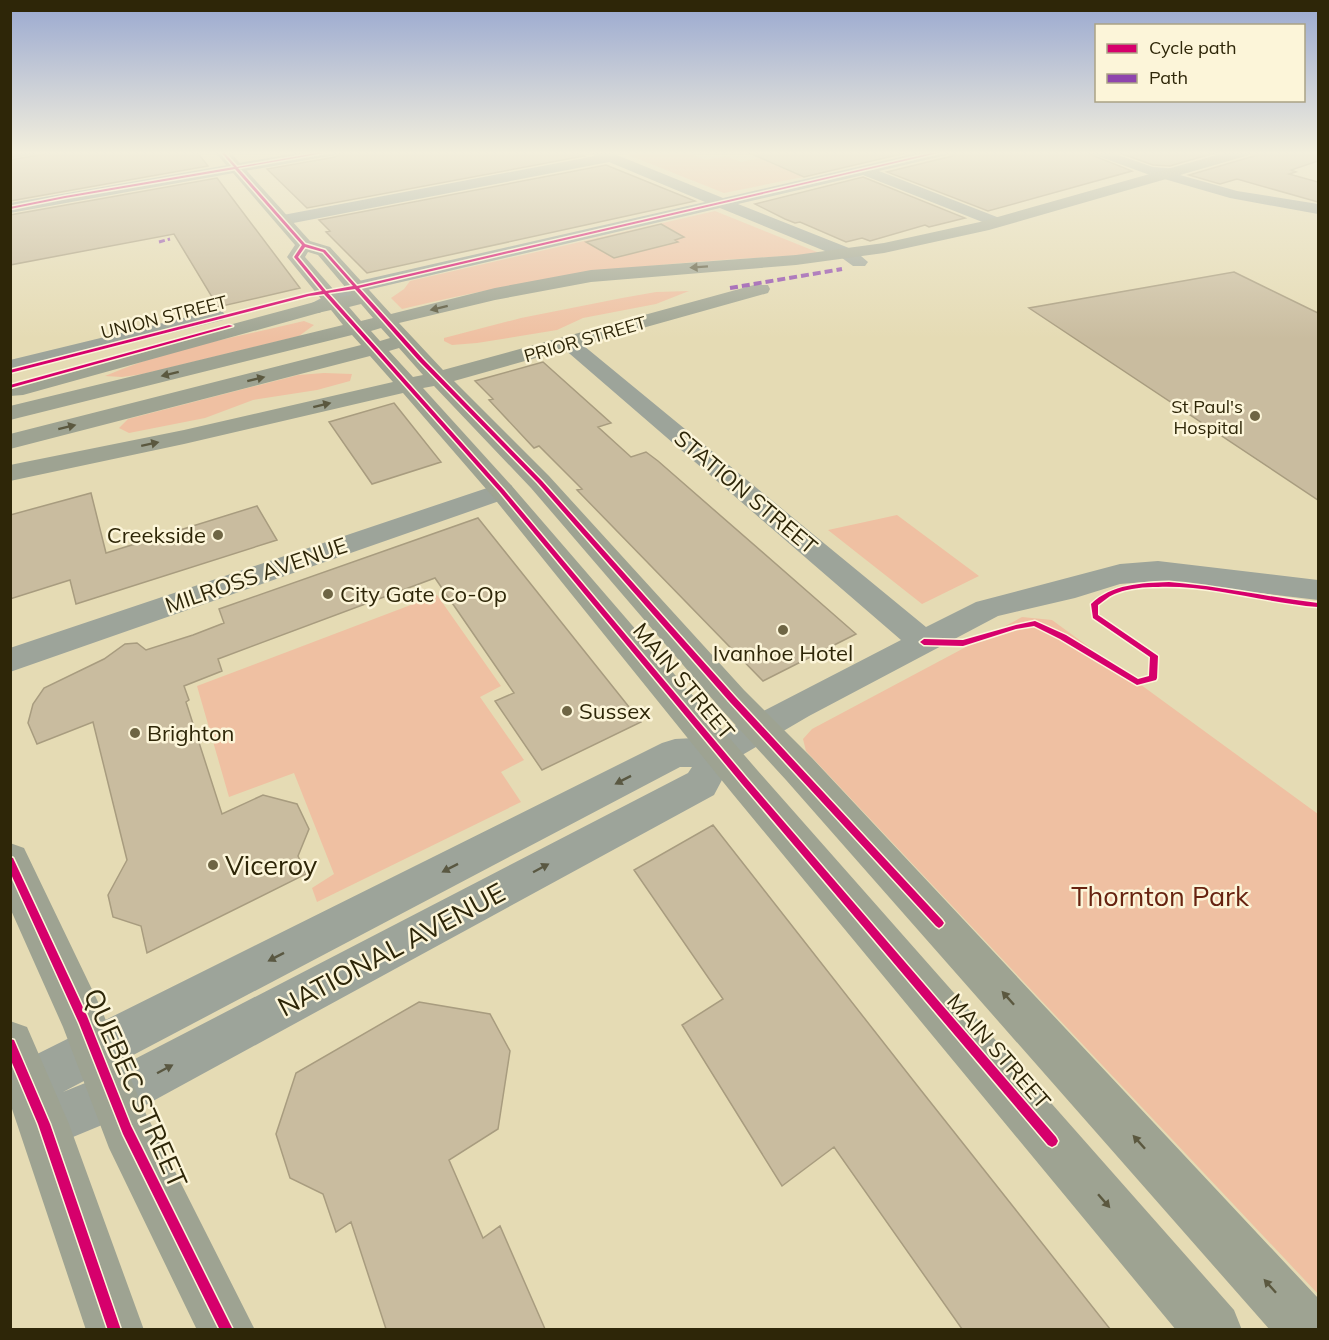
<svg xmlns="http://www.w3.org/2000/svg" width="1329" height="1340" font-family="Mulish,sans-serif">
<style>
.green{fill:#efc0a2}
.building{fill:#c9bc9f;stroke:#a89c7f;stroke-width:1.5}
.lines{fill:none;stroke-linecap:round;stroke-linejoin:round}
.minor{fill:#9da49a;fill-rule:evenodd}
.major{fill:#9ea392;fill-rule:evenodd}
.quiet-far1{stroke:#8e44ad;stroke-width:3;stroke-dasharray:6 3;stroke-linecap:butt}
.quiet{stroke:#8e44ad;stroke-width:4;stroke-dasharray:8 4;stroke-linecap:butt}
.cycleway-casing{stroke:#fcf5d9;stroke-width:3}
.cycleway{fill:#d6006c;fill-rule:evenodd}
.oneway{fill:#5b583f}
.oneway2{fill:#5a5842}
.poi-dot{fill:#6e6544;stroke:#fcf5d9;stroke-width:2}
.labels{text-anchor:middle;dominant-baseline:central;stroke-width:5;stroke-linejoin:round;paint-order:stroke}
.far-street-label{font-size:18px;fill:#2e2608;stroke:#fcf5d9}
.far-poi-label{font-size:18px;fill:#2e2608;stroke:#fcf5d9;text-anchor:end}
.street-label{font-size:22px;fill:#2e2608;stroke:#fcf5d9}
.poi-label{font-size:22px;fill:#2e2608;stroke:#fcf5d9;text-anchor:start}
.near-poi-label{font-size:27px;fill:#2e2608;stroke:#fcf5d9;text-anchor:start}
.near-park-label{font-size:27px;fill:#672310;stroke:#fcf5d9}
.near-street-label{font-size:27px;fill:#2e2608;stroke:#fcf5d9}
</style>
<rect width="100%" height="100%" fill="#e5dbb4"/>
<path class="green" d="M618,151H684L705,160L726,156L741,162L761,158L777,165L795,161L843,169L724,193Z
M715,211L822,254C761,258 700,260 640,267C559,276 480,290 402,309L391,298L404,289L410,281Z
M689,291L656,304L583,318L557,330L477,343L452,345L444,341V338L521,318L622,298L656,292Z
M304,321L314,325L299,336L143,374L122,377L105,376C167,349 238,337 304,321Z
M324,373L352,374L350,381L317,390L253,400L205,418L129,433L119,428L128,419L298,375Z
M897,515L979,576L922,604L828,530Z
M437,595L501,686L480,697L524,760L501,772L521,802L317,902L312,888L334,874L294,773L229,797L197,686Z
M1022,617L1052,620L1318,814V1294L806,751L803,739L812,729Z"/>
<path class="building" d="M62,151H196L208,166L10,201V160Z
M344,151H574L584,156L307,208L267,169L335,157Z
M745,151H914L804,177Z
M955,151H1082L1132,171L988,211L887,172L952,156Z
M1114,151H1221L1170,166L1153,165Z
M1257,151H1318V161L1291,170L1296,172L1289,174L1318,182V202L1237,179L1220,184L1189,175L1254,156Z
M606,165L695,201L367,273L326,232L330,231L319,220Z
M863,177L965,218L929,227L925,225L870,241L862,238L846,242L800,222L795,223L785,219L755,204Z
M217,178L300,288L218,307L174,234L10,265V215Z
M661,224L684,237L675,240L678,242L614,258L586,242Z
M1234,272L1318,313V500L1029,308Z
M543,362L611,423L598,427L631,457L646,452L658,461L856,634L763,681L577,490L582,489L539,446L534,448L489,400L493,399L475,381Z
M394,403L441,462L372,484L329,422Z
M91,493L106,553L257,506L277,540L76,604L70,580L10,599V515Z
M478,518L641,722L542,770L495,701L514,693L435,578L218,659L222,671L184,686L189,700L186,702L222,814L263,795L297,804L309,829L298,856L306,874L147,953L141,926L113,917L108,895L127,860L93,722L37,744L28,723L33,704L44,688L104,659L125,644L137,643L146,650L193,635L224,623L219,609Z
M713,825L916,1084L1110,1329H962L834,1147L782,1186L682,1025L723,999L634,870Z
M419,1002L490,1014L510,1051L498,1129L449,1160L483,1238L500,1226L545,1329H386L351,1222L336,1232L323,1194L290,1178L276,1134L296,1073Z"/>
<g class="lines">
<path class="minor" d="M308,151H342L335,155L10,213V203Z
M587,151H607L723,198L926,151H953L951,154L879,171L1002,219L1004,222L996,227L990,225L863,175L738,204L854,250L868,262L865,266H853L842,258L720,208L363,291L319,313L312,311L309,307L312,303L350,283L705,202L609,162L283,225L275,220L283,215L595,156Z
M1084,151H1106L1153,167L1179,169L1181,172L1180,175L1237,191L1318,204V214L1230,198L1147,174Z
M216,310L223,312L226,316L223,320L10,373V360Z
M567,338L584,346L926,627L976,602L1120,564L1158,561L1318,580V600L1158,581L1120,584L1075,598L998,616L809,716L732,761L714,795L131,1113L44,1149L26,1142L19,1124L26,1107L10,1100L11,1067L662,743L675,739L713,737L901,640L570,354L557,344L560,340ZM680,767H692L688,773L100,1077L63,1092Z
M502,483L511,485L515,491L511,497L10,672V648Z"/>
<path class="major" d="M10,151H38L31,155L10,158Z
M214,151H229L310,241L330,247L391,314L495,288L591,270L796,255L884,243L980,222L1231,151H1255L1253,154L989,230L884,253L796,265L591,282L495,300L399,323L443,370L754,285H768L770,289L768,293L454,381L549,476L744,690L812,758L1318,1298V1330H1270L786,780L720,708L531,488L434,386L423,388L511,485L758,771L1234,1310L1242,1330H1176L732,793L493,497L403,393L184,444L10,481V465L184,430L393,382L370,356L10,449V434L361,345L352,335L10,420V406L343,325L331,310L322,312L23,395L10,396V384L322,300L287,257L295,245ZM308,252L318,255L352,295L340,297L305,257ZM361,304L373,318L361,321L349,307ZM381,328L390,338L380,341L371,331ZM399,348L423,375L413,377L389,351Z
M10,843L24,848L99,1004L145,1112L255,1330H197L109,1148L63,1027L10,908Z
M10,1021L27,1027L69,1124L144,1330H86L10,1103Z"/>
<path class="quiet-far1" d="M159,242L170,239"/>
<path class="quiet" d="M730,288L842,269"/>
<g class="cycleway-casing">
<path id="cycleway" d="M220,151H223L237,167L327,151H336L238,168L305,244L325,250L357,286L940,151H947L359,288L423,359L542,481L735,697L942,920L944,923L942,926L939,928L936,926L729,701L538,483L419,361L355,289L328,293L504,490L748,780L1056,1137L1058,1141L1056,1145L1052,1147L1048,1145L742,784L500,492L324,294L309,296L10,373V370L307,294L322,291L294,257L302,245L235,169L65,198L10,209V207L65,196L234,167ZM305,247L323,252L353,286L326,291L298,257Z
M229,325L233,326L10,388V385Z
M1169,582C1219,586 1268,597 1318,603V607C1265,603 1212,585 1158,587C1144,587 1130,588 1117,593C1110,595 1104,601 1098,605V615L1158,656L1157,678L1156,680L1137,685L1060,639L1034,626L1016,629L963,646L924,645L920,642L924,639L963,640L1016,625L1035,621L1066,635L1138,679L1149,676L1150,657L1093,618L1091,604C1112,584 1141,583 1169,582Z
M10,857L13,858L87,1016L131,1126L233,1330H220L123,1134L79,1023L10,872Z
M10,1039L14,1040L50,1124L121,1330H108L38,1124L10,1058Z"/>
</g>
<use href="#cycleway" class="cycleway"/>
</g>
<defs><path id="oneway-solid" d="M-6-.8H1V-3.2L6.5 0L1 3.2V.8H-6Z" transform="scale(1.5)"/></defs>
<g class="oneway">
<use href="#oneway-solid" transform="translate(699 267) rotate(176)"/>
<use href="#oneway-solid" transform="translate(439 308) rotate(166)"/>
<use href="#oneway-solid" transform="translate(170 374) rotate(166)"/>
<use href="#oneway-solid" transform="translate(256 379) rotate(-14)"/>
<use href="#oneway-solid" transform="translate(322 405) rotate(-14)"/>
<use href="#oneway-solid" transform="translate(67 427) rotate(-14)"/>
<use href="#oneway-solid" transform="translate(150 444) rotate(-12)"/>
<use href="#oneway-solid" transform="translate(1008 998) rotate(-132)"/>
<use href="#oneway-solid" transform="translate(1139 1142) rotate(-132)"/>
<use href="#oneway-solid" transform="translate(1104 1201) rotate(49)"/>
<use href="#oneway-solid" transform="translate(1270 1286) rotate(-132)"/>
</g>
<g class="oneway2">
<use href="#oneway-solid" transform="translate(623 780) rotate(153)"/>
<use href="#oneway-solid" transform="translate(450 868) rotate(153)"/>
<use href="#oneway-solid" transform="translate(541 868) rotate(-28)"/>
<use href="#oneway-solid" transform="translate(276 957) rotate(153)"/>
<use href="#oneway-solid" transform="translate(165 1069) rotate(-28)"/>
</g>
<linearGradient id="sky" x2="0" y2="1"><stop stop-color="#99a8d0"/><stop offset="0.45" stop-color="#f3efdd"/><stop offset="1" stop-color="#f3efdd" stop-opacity="0"/></linearGradient>
<rect width="1329" height="339" fill="url(#sky)"/>
<g class="poi-dot">
<circle cx="1255" cy="416" r="6"/>
<circle cx="218" cy="535" r="6"/>
<circle cx="328" cy="594" r="6"/>
<circle cx="783" cy="630" r="6"/>
<circle cx="567" cy="711" r="6"/>
<circle cx="135" cy="733" r="6"/>
<circle cx="213" cy="865" r="6"/>
</g>
<g class="labels">
<g class="far-street-label">
<text transform="translate(164 317) rotate(-14)">UNION STREET</text>
<text transform="translate(585 339) rotate(-16)">PRIOR STREET</text>
</g>
<g class="far-poi-label">
<text x="1243" y="406">St Paul's<tspan x="1243" dy="21">Hospital</tspan></text>
</g>
<g class="street-label">
<text transform="translate(746 492) rotate(40)">STATION STREET</text>
<text transform="translate(256 575) rotate(-19)">MILROSS AVENUE</text>
<text transform="translate(684 681) rotate(50)">MAIN STREET</text>
<text transform="translate(999 1051) rotate(49)">MAIN STREET</text>
</g>
<g class="poi-label">
<text x="206" y="535" text-anchor="end">Creekside</text>
<text x="340" y="594">City Gate Co-Op</text>
<text x="783" y="653" text-anchor="middle">Ivanhoe Hotel</text>
<text x="579" y="711">Sussex</text>
<text x="147" y="733">Brighton</text>
</g>
<g class="near-poi-label">
<text x="225" y="865">Viceroy</text>
</g>
<g class="near-park-label">
<text x="1160" y="896">Thornton Park</text>
</g>
<g class="near-street-label">
<text transform="translate(391 949) rotate(-28)">NATIONAL AVENUE</text>
<text transform="translate(136 1088) rotate(66)">QUEBEC STREET</text>
</g>
</g>
<rect width="1329" height="1340" fill="none" stroke="#2e2608" stroke-width="24"/>
<rect x="1095" y="24" width="210" height="78" fill="#fcf5d9" stroke="#aaa285" stroke-width="1.5"/>
<rect x="1107" y="44" width="30" height="9" fill="#d6006c" stroke="#aaa285" stroke-width="1.5"/>
<text x="1149" y="54" font-size="18" fill="#2e2608">Cycle path</text>
<rect x="1107" y="74" width="30" height="9" fill="#8e44ad" stroke="#aaa285" stroke-width="1.5"/>
<text x="1149" y="84" font-size="18" fill="#2e2608">Path</text>
</svg>
